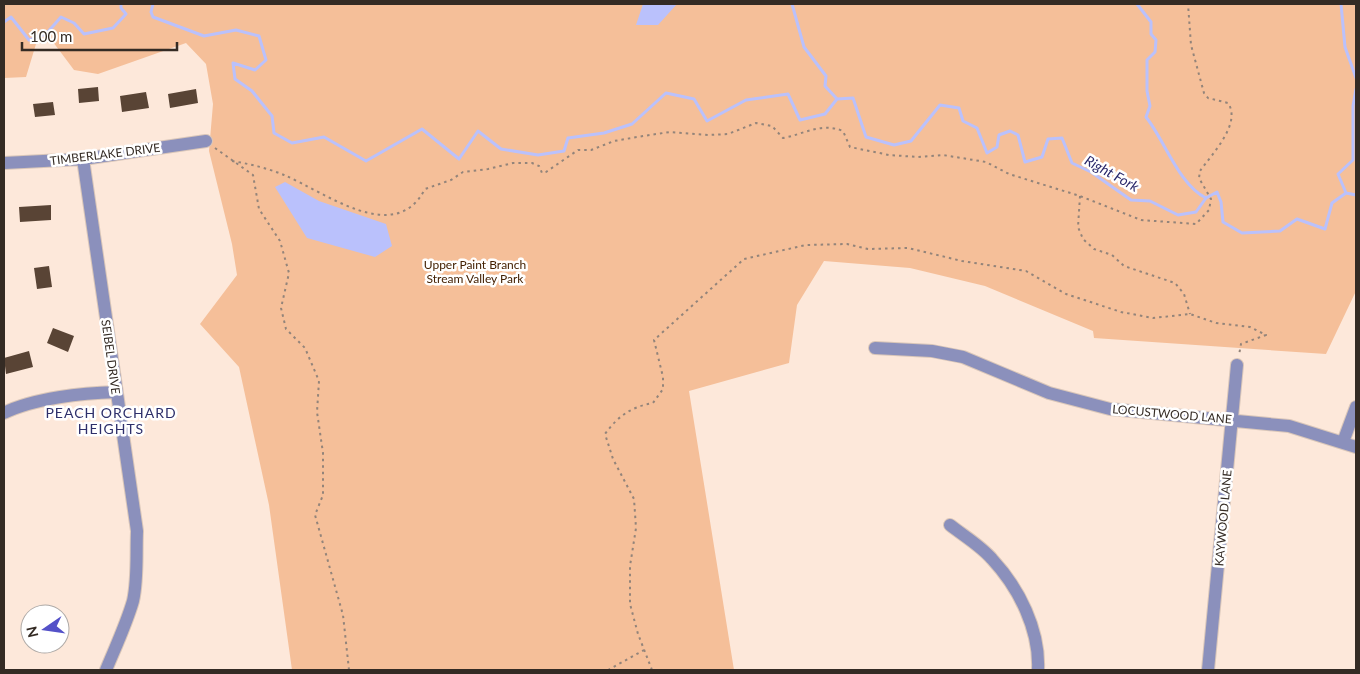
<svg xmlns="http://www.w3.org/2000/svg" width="1360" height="674" font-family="Lato,sans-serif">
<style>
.green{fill:#f5bf99}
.water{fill:#bac1fc}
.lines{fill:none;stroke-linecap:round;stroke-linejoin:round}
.stream{stroke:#bac1fc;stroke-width:3}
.building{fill:#594435}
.minor-casing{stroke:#d9c6b9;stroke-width:14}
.path{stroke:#93847a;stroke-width:2;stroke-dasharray:2.5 4;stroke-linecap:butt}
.minor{stroke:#8b90bc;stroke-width:12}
.labels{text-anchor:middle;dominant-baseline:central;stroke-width:5;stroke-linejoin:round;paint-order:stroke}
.street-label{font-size:12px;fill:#342b24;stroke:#fff}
.park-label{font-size:12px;fill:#442103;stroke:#fff}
.water-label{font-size:14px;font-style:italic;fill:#282669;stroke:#fff}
.neighbourhood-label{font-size:14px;letter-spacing:1px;fill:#2e2f6a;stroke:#fff}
</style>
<rect width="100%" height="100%" fill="#fde8da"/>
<path class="green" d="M4,4H1356V291L1326,354L1094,338L1093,331L985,286L910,268L824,261L797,305L789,363L689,391L734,670H292L269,505L239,367L200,324L237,275L232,244L209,151L213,104L206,64L186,43L98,74L74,70L53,42L36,44L26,77L4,78Z"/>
<path class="water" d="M643,4H677L658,25H636Z
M285,182L319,201L386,224L392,246L375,257L307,238L275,187Z"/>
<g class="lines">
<path class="stream" d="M153,4L151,12L153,17L204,36L236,30L259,36L266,60L255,70L233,63L235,79L252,91L272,116L274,133L292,143L324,137L366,161L422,129L459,159L478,131L501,149L538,155L564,151L568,138L604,133L632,124L666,93L694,99L707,121L746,100L788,94L800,120L825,114L837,99L853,98L866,137L894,145L911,141L940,105L959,108L963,121L977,128L987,153L997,147L999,135L1010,131L1018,135L1025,162L1042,157L1048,139L1062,138L1072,163L1091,172L1131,200L1150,201L1178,215L1196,212L1206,198L1217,192L1221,202L1223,222L1242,233L1280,231L1297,219L1325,229L1332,203L1346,193L1356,195
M792,4L804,47L826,76L825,86L837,99
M1137,4L1151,22V34L1156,40L1155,52L1147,60V91L1150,106L1146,117C1165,141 1179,185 1206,198
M1341,4L1345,47L1356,78
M4,22L11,17L29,40L46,34L61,17L74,23L84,34L113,28L126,14L121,8V4
M1346,193L1338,174L1353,160V106L1356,89"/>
</g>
<path class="building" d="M98,87L99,101L79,103L78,89Z
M196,89L198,103L170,108L168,94Z
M146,92L149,108L122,112L120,96Z
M53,102L55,115L35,117L33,104Z
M51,205V220L20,222L19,207Z
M49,266L52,287L37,289L34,268Z
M53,328L74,336L68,352L47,343Z
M29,351L33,367L6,374L4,358Z"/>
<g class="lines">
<g class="minor-casing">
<path id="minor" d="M83,159L137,531C136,554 138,579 133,601C126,625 115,648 106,670
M4,163L83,159L206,141
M875,348L932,351L963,357L1049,393L1110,409L1289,426L1356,447
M4,413C34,398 83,393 116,392
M1343,442L1356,407
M950,525C964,536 981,546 992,559C1019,588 1040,630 1038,670
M1208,670L1237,365"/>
</g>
<path class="path" d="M215,148L253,175L259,209L280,241L289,273L281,308L286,329L305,348L319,381L317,412L323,453V495L315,515L343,615L349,670
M232,161C250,164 267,168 284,175C325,192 395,247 425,189L451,180L463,172L488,169L513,163H532L539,166L542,173L546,172L578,150H591L614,141L643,136L670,132L709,135L728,134L756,123L772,126L783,138C805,134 820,122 843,131L850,147L889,155L918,157L943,155L986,162L1009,174L1080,196L1141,220L1196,224L1209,210L1211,199L1199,178L1200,171C1211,155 1242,124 1228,103L1208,98L1204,93L1191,45L1188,4
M1080,196L1078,227L1083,239L1094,249L1112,255L1124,266L1175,283L1184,294L1190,314
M608,670L644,650
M652,670L638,634L630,604V566L636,528L634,499L613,459L605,434C618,416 631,407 653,403L663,389V377L654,340L744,259L806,245L847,244L868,249L908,248L962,261L1026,271L1066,294L1121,312L1153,318L1190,314L1216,323L1250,327L1266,335L1241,344L1239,355"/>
<use href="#minor" class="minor"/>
</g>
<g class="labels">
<g class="street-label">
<text transform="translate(105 154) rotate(-7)">TIMBERLAKE DRIVE</text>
<text transform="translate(111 357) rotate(82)">SEIBEL DRIVE</text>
<text transform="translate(1172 414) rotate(5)">LOCUSTWOOD LANE</text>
<text transform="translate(1223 518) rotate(-85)">KAYWOOD LANE</text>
</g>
<g class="park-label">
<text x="475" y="264">Upper Paint Branch<tspan x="475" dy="14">Stream Valley Park</tspan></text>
</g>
<g class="water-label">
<text transform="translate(1112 173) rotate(29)">Right Fork</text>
</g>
<g class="neighbourhood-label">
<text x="111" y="412">PEACH ORCHARD<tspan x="111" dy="16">HEIGHTS</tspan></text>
</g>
</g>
<rect width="1360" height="674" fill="none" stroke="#342b24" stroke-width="10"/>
<g transform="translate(45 629) rotate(257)"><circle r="24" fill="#ffffff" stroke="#aeaaa7"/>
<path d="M0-4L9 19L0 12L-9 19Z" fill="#5451c8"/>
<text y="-8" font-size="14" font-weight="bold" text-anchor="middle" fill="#342b24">N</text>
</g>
<path d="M22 42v8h155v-8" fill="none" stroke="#342b24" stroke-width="2.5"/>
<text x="30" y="42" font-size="15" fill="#342b24" stroke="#ffffff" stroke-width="4" paint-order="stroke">100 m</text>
</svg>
